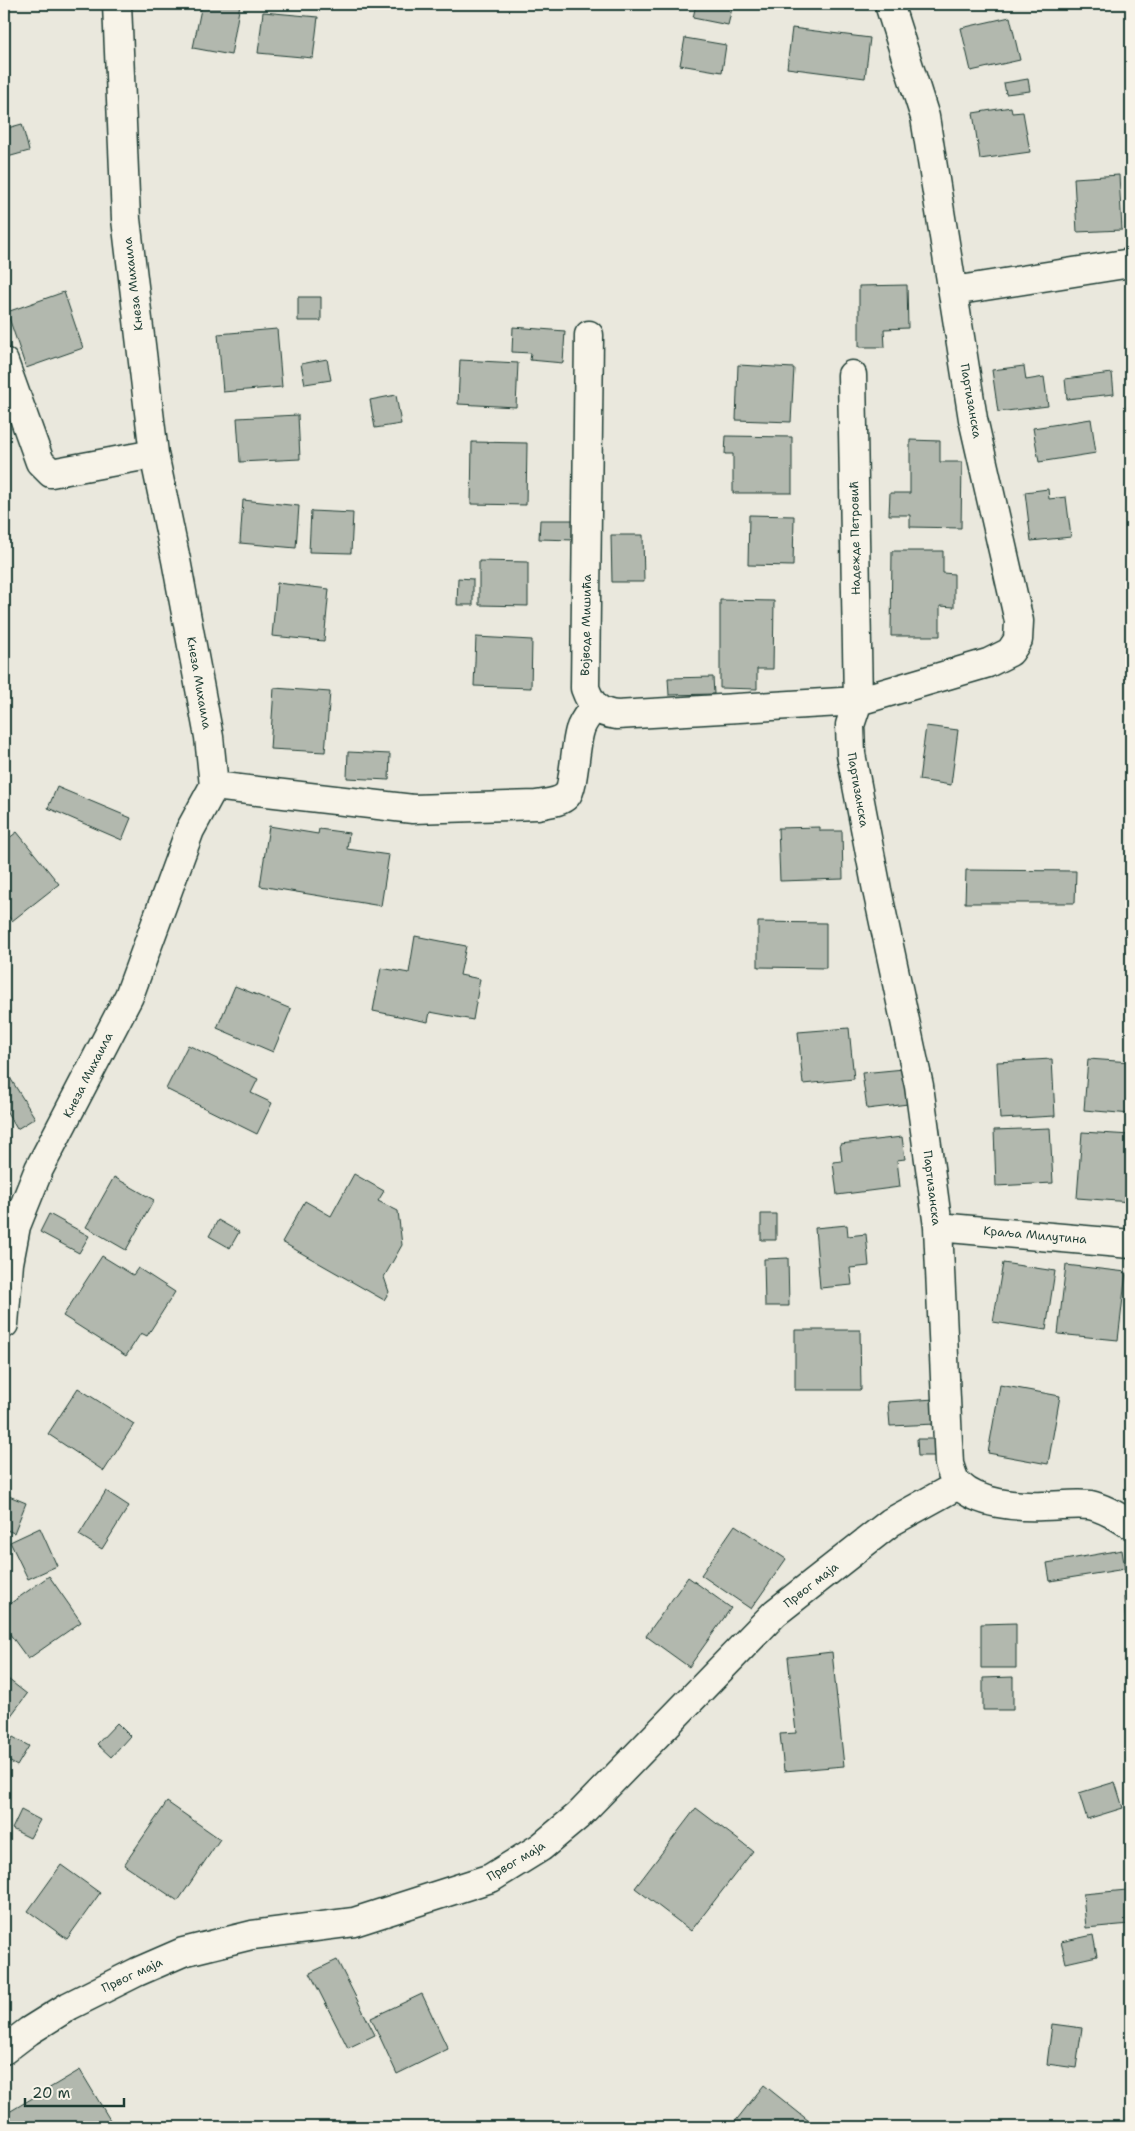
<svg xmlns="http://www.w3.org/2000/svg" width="1135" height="2131" font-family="'Shantell Sans',sans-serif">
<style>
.building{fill:#b2b8ae;stroke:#1f3d34}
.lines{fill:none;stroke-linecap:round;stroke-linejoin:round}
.minor-casing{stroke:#1f3d34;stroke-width:31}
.minor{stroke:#f7f3e8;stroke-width:28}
.labels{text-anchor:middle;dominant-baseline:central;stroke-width:4;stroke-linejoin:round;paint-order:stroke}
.street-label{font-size:12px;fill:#1f3d34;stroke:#f7f3e8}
</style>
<rect width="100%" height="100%" fill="#eae8dd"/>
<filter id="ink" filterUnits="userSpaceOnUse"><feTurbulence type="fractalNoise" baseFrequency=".02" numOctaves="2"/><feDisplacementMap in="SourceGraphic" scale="10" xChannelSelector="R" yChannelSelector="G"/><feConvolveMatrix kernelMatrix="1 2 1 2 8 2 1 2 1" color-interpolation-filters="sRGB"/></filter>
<g filter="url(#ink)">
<path class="building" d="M202,4H240L231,55L193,48Z
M696,4H733L728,25L693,18Z
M263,12L318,17L313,58L258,53Z
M1010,17L1020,60L971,71L961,28Z
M792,28L870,38L865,78L787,68Z
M685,38L726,45L722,72L680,65Z
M1028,79L1030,91L1006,94L1004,83Z
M1011,107L1012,113L1023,112L1030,152L980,159L973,113Z
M22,124L29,151L4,158V129Z
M1119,175L1122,230L1077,232L1074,178Z
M907,285L908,328L884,329L885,347H859V286Z
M64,292L83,348L26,368L7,312Z
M298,297H321V321H298Z
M513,327L565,331L563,363L530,360L531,353L512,352Z
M277,329L282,387L223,392L218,334Z
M327,359L331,380L305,384L301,364Z
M460,360L518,363L516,407L458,404Z
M738,365L794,368L791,422L736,420Z
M1024,366L1026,380L1044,377L1048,406L998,412L992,370Z
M1112,373L1114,394L1067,399L1065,379Z
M396,395L401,424L375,428L370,400Z
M298,415L300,459L240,462L237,418Z
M1091,419L1096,453L1039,462L1033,428Z
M726,436L792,437V493H733V454H725Z
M910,440L940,441V462H962L961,528L910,527V515H889L890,493H910Z
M472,442L527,443L526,505L471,504Z
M1048,489L1049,499L1066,497L1071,537L1031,541L1025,492Z
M243,500L299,506L296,548L240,543Z
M311,511L353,513L351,553L309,552Z
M749,515L794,516L793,566L748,565Z
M540,520H574V540L539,539Z
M611,535H643L644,582H612Z
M892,551H943V573L954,574V607L940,606V636H891Z
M479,561L528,562V606L479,605Z
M458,578L473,579V605H457Z
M277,583L329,589L324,641L272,636Z
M720,600L774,601L773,669H757V689L720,688Z
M476,637L532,640L531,688L474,686Z
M713,677L714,694L669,695L668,678Z
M274,688L330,692L325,752L270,749Z
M926,726L958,730L951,785L919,780Z
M348,752L390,754L389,780L347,778Z
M57,787L131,818L122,840L48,808Z
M269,826L318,834L319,829L349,833L347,849L389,855L381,906L260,886Z
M820,827V831H842L843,879L780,881L778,828Z
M17,832L59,884L12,921L4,910V842Z
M966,870L1076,871L1075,903H965Z
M758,922L826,923V968L758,967Z
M415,936L466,946L460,975L480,979L473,1020L430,1012L428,1022L373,1011L381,968L409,973Z
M235,986L291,1009L273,1052L217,1028Z
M849,1028L854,1079L803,1084L798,1032Z
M188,1045L258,1079L251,1093L272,1103L257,1134L166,1089Z
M1052,1059L1055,1116L1000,1119L997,1062Z
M1088,1059L1131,1062V1114L1084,1110Z
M4,1068L35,1118L17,1129L4,1107Z
M904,1069L908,1104L867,1109L862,1073Z
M1050,1128L1053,1183L996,1186L994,1130Z
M1082,1132L1131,1135V1202L1077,1198Z
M902,1137L905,1159L897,1160L900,1187L837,1195L833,1162L842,1161L840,1144Z
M354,1174L384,1191L378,1201L398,1211L402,1245L384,1277L389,1292L384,1300L282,1242L305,1201L331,1216Z
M114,1177L154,1200L126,1250L86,1227Z
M49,1214L89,1236L79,1253L40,1232Z
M761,1214H776V1240H761Z
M218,1220L239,1232L230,1248L209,1236Z
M847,1225L848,1236L866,1234L869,1266L850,1268L852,1285L820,1288L815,1228Z
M102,1256L133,1275L138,1268L175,1292L147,1336L141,1333L126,1356L63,1316Z
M788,1258L789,1306H765L764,1259Z
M1003,1263L1055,1271L1046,1330L993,1322Z
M1066,1265L1126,1272L1118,1340L1058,1334Z
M795,1330H860L861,1390H795Z
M1000,1385L1060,1396L1048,1464L988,1453Z
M78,1388L134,1424L104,1471L48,1434Z
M935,1399L936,1424L890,1426L888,1402Z
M917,1439H936L937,1456H918Z
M106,1491L129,1506L102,1549L79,1535Z
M4,1494L26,1503L14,1533L4,1529Z
M735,1525L786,1559L751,1609L701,1575Z
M40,1528L57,1566L28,1579L10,1542Z
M1122,1550L1125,1569L1050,1581L1047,1563Z
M49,1576L81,1622L28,1659L4,1626V1608Z
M688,1577L731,1608L689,1667L646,1636Z
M1124,1597H1131V1654H1127Z
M1016,1623V1668H981V1624Z
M832,1652L844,1766L784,1771L780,1734L796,1733L788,1657Z
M4,1676L27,1694L4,1725Z
M1013,1677V1710H983V1678Z
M117,1723L130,1736L111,1757L97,1744Z
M13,1737L29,1746L17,1766L4,1758V1753Z
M1115,1782L1123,1808L1087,1819L1079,1793Z
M167,1802L220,1839L178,1901L124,1865Z
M696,1808L753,1851L691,1931L635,1888Z
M21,1810L40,1820L30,1838L12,1829Z
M61,1865L100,1893L67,1939L28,1911Z
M1127,1890L1130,1924L1086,1928L1083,1894Z
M1093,1935L1097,1956L1066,1963L1061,1942Z
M337,1960L375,2035L348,2048L310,1973Z
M422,1994L448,2049L397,2074L371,2018Z
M1052,2024L1082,2028L1076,2068L1047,2064Z
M80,2070L113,2125L109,2127H7L4,2122V2115Z
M764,2085L814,2125L812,2127H739L734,2123Z"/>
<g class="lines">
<g class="minor-casing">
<path id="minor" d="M953,291L1131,263
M589,335L585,688C591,705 598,713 617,715L858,701L988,663L1010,652L1018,640L1019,621L973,419L925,117L889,4
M4,362L40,462L51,473L154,454
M852,375L858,701L850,725L851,754L877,890L919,1086L938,1227L949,1464C951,1470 954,1481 959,1485C978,1504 1017,1507 1043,1506C1059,1506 1074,1503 1090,1505C1104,1508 1119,1517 1131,1525
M214,786L413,809L537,805C546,803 560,803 567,795C574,787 575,745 580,730C582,722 589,714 594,707
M938,1227L1131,1244
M4,1324L9,1263L16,1226L39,1169L129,996L190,830L214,786L209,737L176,560L154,454L126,219L117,4
M4,2050L29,2031L69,2006L137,1972L183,1952L252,1935L354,1922L491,1878L541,1847L578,1816L775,1613L891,1522L958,1485"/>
</g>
<use href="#minor" class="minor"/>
</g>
</g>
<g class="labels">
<g class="street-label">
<text transform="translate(133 284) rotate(-97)">Кнеза Михаила</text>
<text transform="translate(971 401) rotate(80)">Партизанска</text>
<text transform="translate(855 538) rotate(-91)">Надежде Петровић</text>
<text transform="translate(586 625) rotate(-89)">Војводе Мишића</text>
<text transform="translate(199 683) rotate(80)">Кнеза Михаила</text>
<text transform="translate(858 790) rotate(80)">Партизанска</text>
<text transform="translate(88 1075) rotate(-63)">Кнеза Михаила</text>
<text transform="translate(932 1188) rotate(83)">Партизанска</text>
<text transform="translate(1035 1235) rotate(5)">Краља Милутина</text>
<text transform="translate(811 1585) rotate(-38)">Првог маја</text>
<text transform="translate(516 1861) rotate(-31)">Првог маја</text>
<text transform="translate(132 1975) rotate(-25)">Првог маја</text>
</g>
</g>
<rect width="1135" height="2131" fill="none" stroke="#f7f3e8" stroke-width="20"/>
<rect x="10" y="10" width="1115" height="2111" fill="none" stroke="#1f3d34" stroke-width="2" filter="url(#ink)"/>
<path d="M25 2098v8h99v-8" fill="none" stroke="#1f3d34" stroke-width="2.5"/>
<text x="32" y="2098" font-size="15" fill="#1f3d34" stroke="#f7f3e8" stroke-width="4" paint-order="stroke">20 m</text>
</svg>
